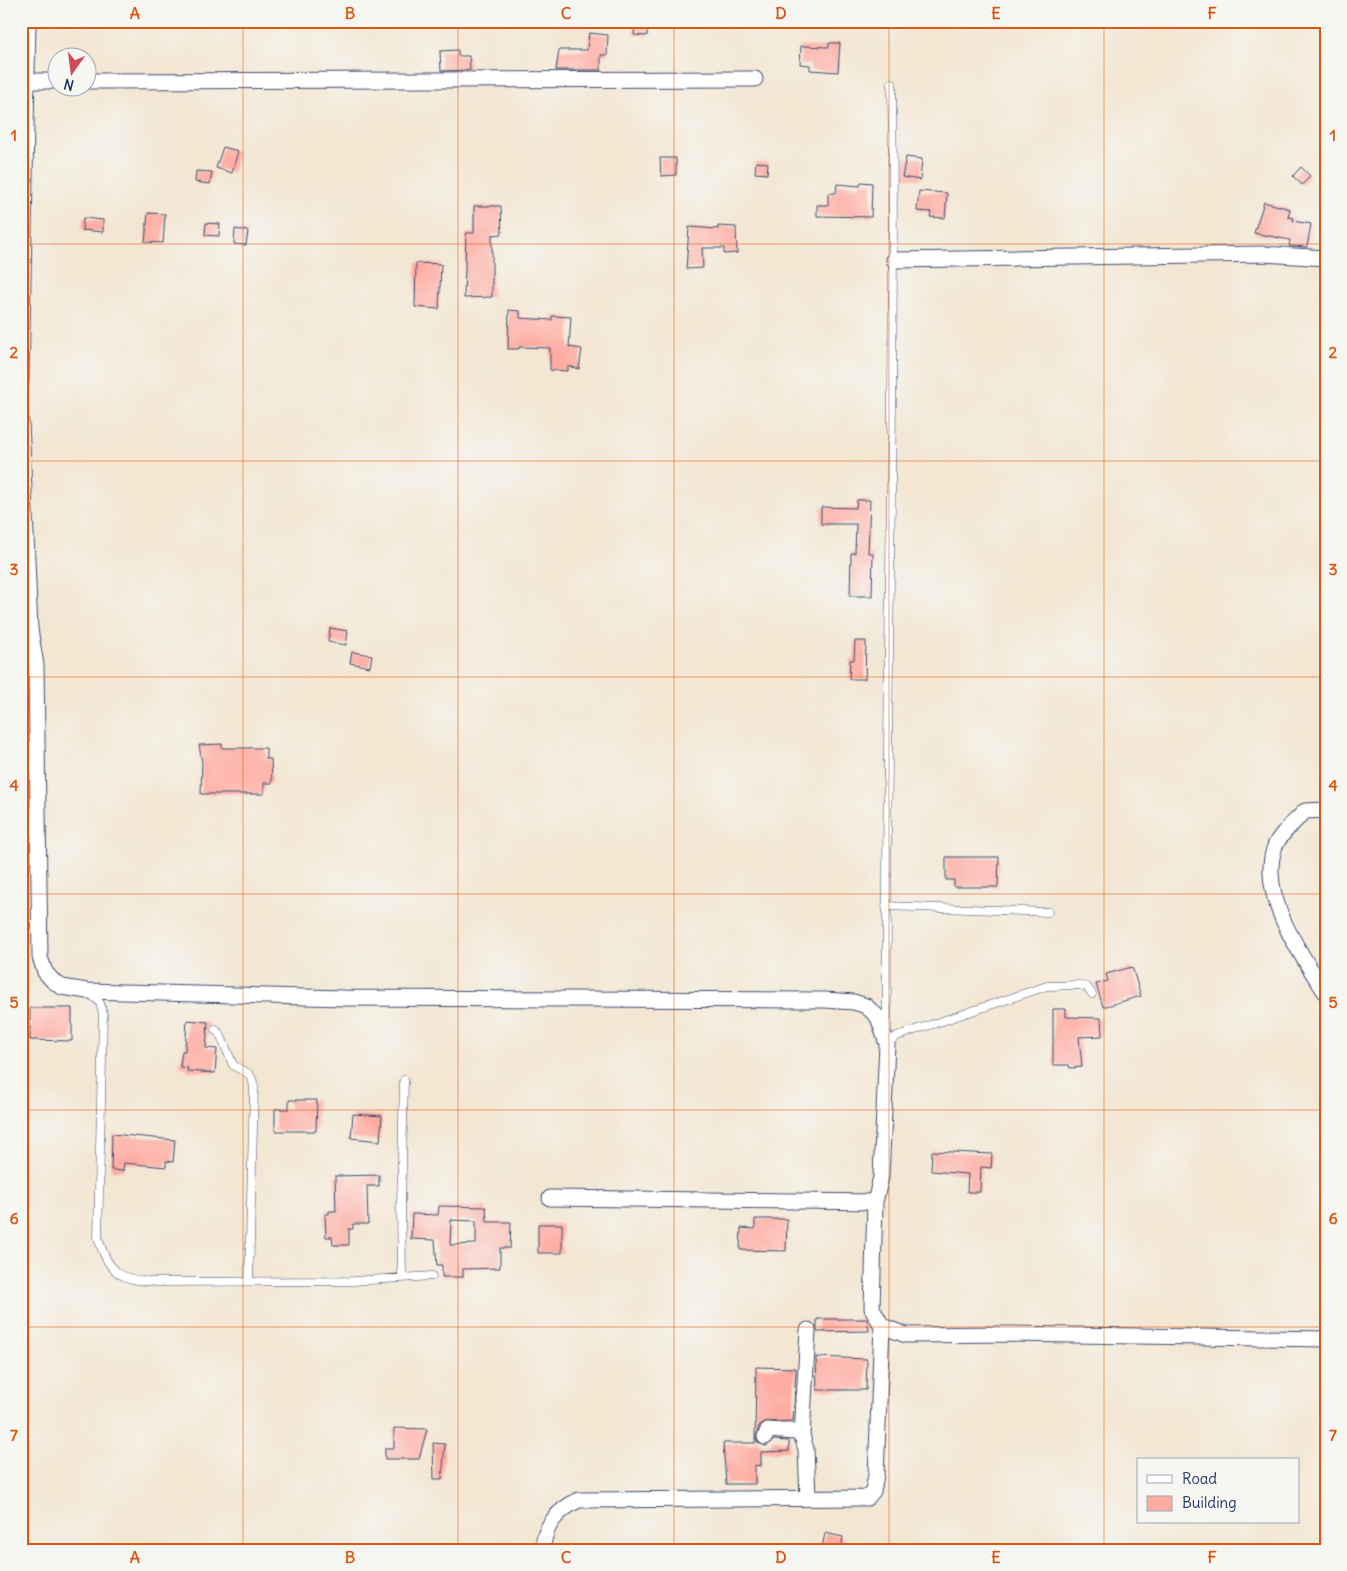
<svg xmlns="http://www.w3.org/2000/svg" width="1347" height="1571" font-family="Delius,sans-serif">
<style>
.building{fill:#feaba1;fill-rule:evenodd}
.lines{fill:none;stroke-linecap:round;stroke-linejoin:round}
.service-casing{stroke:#3b4a6f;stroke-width:9}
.minor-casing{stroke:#3b4a6f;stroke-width:17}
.service{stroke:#fff;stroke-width:8}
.minor{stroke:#fff;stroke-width:15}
.grid{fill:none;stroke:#de5710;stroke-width:1;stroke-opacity:0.55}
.neatline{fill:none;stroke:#de5710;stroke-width:2}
.grid-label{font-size:16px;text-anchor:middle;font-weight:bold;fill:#de5710}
</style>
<rect width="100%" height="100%" fill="#f6f6f2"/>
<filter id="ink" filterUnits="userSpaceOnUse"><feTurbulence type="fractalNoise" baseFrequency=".02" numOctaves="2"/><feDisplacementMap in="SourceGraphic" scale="10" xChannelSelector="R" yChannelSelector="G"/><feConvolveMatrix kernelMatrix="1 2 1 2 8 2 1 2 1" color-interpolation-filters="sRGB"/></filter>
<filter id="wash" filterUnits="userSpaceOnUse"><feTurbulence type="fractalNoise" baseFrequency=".0096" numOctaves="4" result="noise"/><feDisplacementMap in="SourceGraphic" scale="20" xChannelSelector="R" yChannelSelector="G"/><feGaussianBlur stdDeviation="1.12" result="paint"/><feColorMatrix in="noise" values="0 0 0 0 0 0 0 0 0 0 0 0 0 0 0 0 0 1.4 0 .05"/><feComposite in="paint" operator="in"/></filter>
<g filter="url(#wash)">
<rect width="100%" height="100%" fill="#f3e6d2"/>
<g id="blocks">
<path class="building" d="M635,21H648L647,36L634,35Z
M589,33L608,35L607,55H601V70H556L559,50H587Z
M829,43H840L838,72L810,70V65L800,64L801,46L829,47Z
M458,50V56H469L470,70L441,71L440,51Z
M223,147L238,151L232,173L216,168Z
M906,157L922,159L920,180L902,177Z
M660,158H676V175L661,176Z
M756,162L768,163L767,174L755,173Z
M1301,167L1310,176L1302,185L1293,176Z
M196,171L212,172L210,184L195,182Z
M861,182L872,183L871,217L817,216V205H828V193H836L837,184L860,186Z
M919,191L947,193L945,218L930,217L931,212L917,211Z
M1264,202L1290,209L1288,217L1294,218L1293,221L1311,224L1307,247L1289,246L1290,240L1254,233Z
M474,206H501L502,234L492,235V297L464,298L466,233H474Z
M148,213L165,214L163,243L145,242Z
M83,218L103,220V232L82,230Z
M206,223L220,224L219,236L205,235Z
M718,226L736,227L737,253L724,254V248H702L703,268L686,269L689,227L718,229Z
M235,229L248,231L246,245L234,244Z
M416,263L441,264L439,309L415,307Z
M509,310L520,311V318L552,320V316L571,317L569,347L582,349L579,369L568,366V371L550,370V348L519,347V349H508Z
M857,500H870L868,553H873L872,596H850L851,553H855L856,524H821V507L856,508Z
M330,628L348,631L346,645L328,642Z
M855,641H866L865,679H849L850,660H854Z
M352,652L372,655L370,667L350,663Z
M222,744V748H266V759H271L272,783H264V794H201L202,763L199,745Z
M946,857H999L998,887H954V880H946Z
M1132,967L1141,996L1103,1007L1096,984L1108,981L1106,974Z
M30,1008H72V1041L30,1040Z
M1053,1009H1066V1017L1101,1018L1102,1036L1079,1037L1082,1067L1070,1068L1069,1065H1053Z
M187,1020L208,1022L206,1048L217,1049L215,1073L187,1071L188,1068L180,1067L182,1051H185Z
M289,1100H317L316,1131H275V1109H289Z
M353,1114L382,1116L380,1141L351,1138Z
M112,1134L175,1140L173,1162L166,1161V1167L124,1163L123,1171L111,1170Z
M932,1151L992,1154L991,1168L981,1167L980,1192H967L968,1174L931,1171Z
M379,1175V1186H367L368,1224H353V1229H349V1245H333L332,1237H326L325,1214H329V1211H336L335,1176Z
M439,1206L486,1207L487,1222H511L510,1248H500V1268L463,1269V1277H442V1265H437L435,1240L411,1239L412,1214L438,1215ZM451,1220L476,1221V1244L450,1245Z
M755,1219H787L786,1251L740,1250L741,1228L755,1229Z
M538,1224H562V1253H538Z
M817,1319H867L869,1331L817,1332Z
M816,1357L867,1359L866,1390H817Z
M756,1367L796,1368L793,1421L764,1422L759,1426L756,1438L758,1443L766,1446L774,1440L789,1441V1451L761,1452V1466L755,1465V1484H726L723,1443H755Z
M394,1428L427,1429L419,1459H385V1448H394Z
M433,1443L445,1444L442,1479H434Z
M825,1533L843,1537L841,1550L822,1548Z"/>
</g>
</g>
<g filter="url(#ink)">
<use href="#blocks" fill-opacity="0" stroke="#3b4a6f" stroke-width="1"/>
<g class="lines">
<g class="service-casing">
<path id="service" d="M886,906L1048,912
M91,994L100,1003L103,1014L98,1237C108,1274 121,1280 157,1282L353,1281L432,1276
M215,1029L220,1034L233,1065C245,1074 251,1069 254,1087L249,1280
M887,1029C885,714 896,398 892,83
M887,1044L897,1036L1047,986L1079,985L1087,987L1092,994
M402,1278L401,1207L404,1080"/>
</g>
<g class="minor-casing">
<path id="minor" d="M27,81H58
M88,81L755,79
M894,260L1264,254L1326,258
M21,382L28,21
M21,421L30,629L36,665L40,957L45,972L53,981L62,987L87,991L344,998L825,1000L854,1002L866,1006L878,1017L887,1044L881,1177L875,1202L872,1308L882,1326L906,1335L1006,1334L1326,1339
M1326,810L1305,811C1295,822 1278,835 1274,849C1259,896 1301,955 1326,993
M550,1198L875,1202
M802,1436L808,1330
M765,1437L768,1430L795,1432L802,1436L806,1449L808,1498
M543,1550C543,1526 559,1509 579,1500L867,1498L873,1491L876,1475L882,1326"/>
</g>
<use href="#service" class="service"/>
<use href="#minor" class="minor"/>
</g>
</g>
<path class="grid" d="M243,21V1550M458,21V1550M674,21V1550M889,21V1550M1104,21V1550M21,244H1326M21,461H1326M21,677H1326M21,894H1326M21,1110H1326M21,1327H1326"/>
<rect width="1347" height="1571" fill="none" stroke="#f6f6f2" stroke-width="55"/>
<rect x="1137" y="1458" width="162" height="65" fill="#f6f6f2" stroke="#9ea6b7"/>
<rect x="1147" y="1475" width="25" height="8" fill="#ffffff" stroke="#9ea6b7"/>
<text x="1182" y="1484" font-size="15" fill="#1b2f5e">Road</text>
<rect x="1147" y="1496" width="25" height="15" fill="#feaba1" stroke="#9ea6b7"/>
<text x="1182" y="1508" font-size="15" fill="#1b2f5e">Building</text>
<g transform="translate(72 72) rotate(194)"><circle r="24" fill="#f6f6f2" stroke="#9ea6b7"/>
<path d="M0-4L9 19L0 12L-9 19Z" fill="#d1495b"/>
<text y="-8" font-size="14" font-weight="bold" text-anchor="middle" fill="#1b2f5e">N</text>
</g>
<rect x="28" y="28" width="1292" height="1516" class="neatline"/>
<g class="grid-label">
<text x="135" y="19">A</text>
<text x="350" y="19">B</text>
<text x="566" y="19">C</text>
<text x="781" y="19">D</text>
<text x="996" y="19">E</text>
<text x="1212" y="19">F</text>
<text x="14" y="141">1</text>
<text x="1333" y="141">1</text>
<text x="14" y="358">2</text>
<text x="1333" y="358">2</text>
<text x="14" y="575">3</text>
<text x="1333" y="575">3</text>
<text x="14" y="791">4</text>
<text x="1333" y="791">4</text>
<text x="14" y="1008">5</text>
<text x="1333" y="1008">5</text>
<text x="14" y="1224">6</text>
<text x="1333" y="1224">6</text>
<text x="14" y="1441">7</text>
<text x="1333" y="1441">7</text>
<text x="135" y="1563">A</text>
<text x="350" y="1563">B</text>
<text x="566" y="1563">C</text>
<text x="781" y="1563">D</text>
<text x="996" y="1563">E</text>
<text x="1212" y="1563">F</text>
</g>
</svg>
